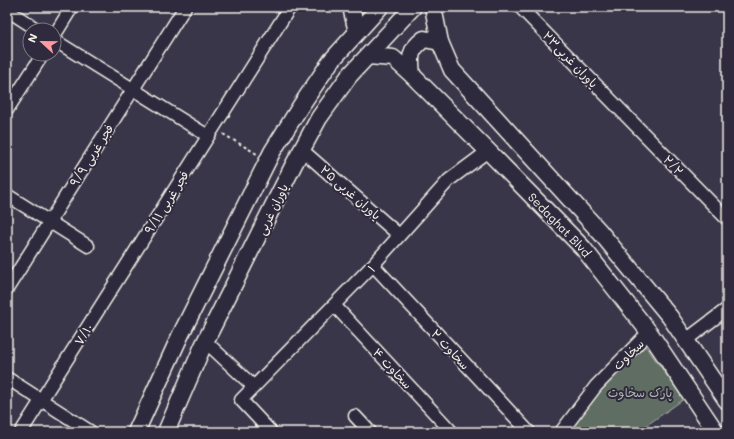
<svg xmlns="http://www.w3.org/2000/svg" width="734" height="439" font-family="Mali,'Playpen Sans Arabic',sans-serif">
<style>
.green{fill:#5e6d64;stroke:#a9afa6}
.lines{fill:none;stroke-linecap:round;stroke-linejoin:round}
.street-casing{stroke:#f4f1e8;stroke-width:15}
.secondary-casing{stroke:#f4f1e8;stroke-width:19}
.path{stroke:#f4f1e8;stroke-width:2;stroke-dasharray:3 3;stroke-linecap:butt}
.street{stroke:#2f2a3d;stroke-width:12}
.secondary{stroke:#2f2a3d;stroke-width:16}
.labels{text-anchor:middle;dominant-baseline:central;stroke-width:4;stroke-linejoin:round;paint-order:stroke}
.street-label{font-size:12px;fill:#f4f1e8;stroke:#2f2a3d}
.park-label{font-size:12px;fill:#b0b6ad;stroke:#2f2a3d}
</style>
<rect width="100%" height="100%" fill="#3a364a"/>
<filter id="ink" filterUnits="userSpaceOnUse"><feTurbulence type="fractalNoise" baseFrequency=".025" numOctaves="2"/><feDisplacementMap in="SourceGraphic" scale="8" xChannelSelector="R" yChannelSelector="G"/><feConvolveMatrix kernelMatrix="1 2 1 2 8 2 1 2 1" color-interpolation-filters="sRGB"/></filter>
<g filter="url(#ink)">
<path class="green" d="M644,344L684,399L637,432H566L600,390Z"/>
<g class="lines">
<g class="street-casing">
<path id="street" d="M520,7L727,219
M7,10L38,30
M54,36L72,7
M54,40L208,136
M7,110L43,54
M302,150L399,235
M7,195L88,246
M373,265L529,432
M7,289L185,7
M334,305L452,432
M686,340L727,309
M206,342L254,387
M7,378L91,432
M355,416L370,432
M21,432L290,7
M271,432L241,400L373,265L449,180L488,151
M561,432L596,386L649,332"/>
</g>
<g class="secondary-casing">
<g id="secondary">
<path d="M351,7L357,32"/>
<path d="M433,7L440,42L452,70L600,232L670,317L727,401"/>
<path id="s1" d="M368,56L393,58L412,75L488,151L583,248L649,332L716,432"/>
<path d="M412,75C410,57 409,50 424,39L440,42"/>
<path d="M136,432L180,336L272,152L300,107L331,61L380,7"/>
<path d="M166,432L203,346L294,164L319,118L349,76L413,7"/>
</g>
</g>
<path class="path" d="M223,134L257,154"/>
<use href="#street" class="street"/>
<use href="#secondary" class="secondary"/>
</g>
</g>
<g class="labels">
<g class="street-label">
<text transform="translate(571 59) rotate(46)">یاوران غربی۲۳</text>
<text transform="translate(91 155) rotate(-58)">۹/۹ فجر غربی</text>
<text transform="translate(674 165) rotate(46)">۲/۲</text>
<text transform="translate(351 192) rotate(41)">یاوران غربی ۲۵</text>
<text transform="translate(166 202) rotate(-58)">۹/۱۱ فجر غربی</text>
<text transform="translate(272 209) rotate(-64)">یاوران غربی</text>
<text stroke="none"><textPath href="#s1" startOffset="261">Sedaghat Blvd</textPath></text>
<text transform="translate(371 268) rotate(-46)">۱</text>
<text transform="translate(83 334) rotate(-58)">۷/۱۰</text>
<text transform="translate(451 349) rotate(47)">سخاوت ۲</text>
<text transform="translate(628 354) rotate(-45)">سخاوت</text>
<text transform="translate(393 368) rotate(47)">سخاوت ۴</text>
</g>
<g class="park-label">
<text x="640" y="392">پارک سخاوت</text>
</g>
</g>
<rect width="734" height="439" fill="none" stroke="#2f2a3d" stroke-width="24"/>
<rect x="12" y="12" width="710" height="415" fill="none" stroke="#f4f1e8" stroke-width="1.5" filter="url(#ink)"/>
<g transform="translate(42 42) rotate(292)"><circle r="19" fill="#2f2a3d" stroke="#7e7a81"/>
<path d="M0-3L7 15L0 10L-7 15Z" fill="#ff9aa2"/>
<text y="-6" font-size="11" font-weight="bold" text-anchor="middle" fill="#f4f1e8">N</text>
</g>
</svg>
